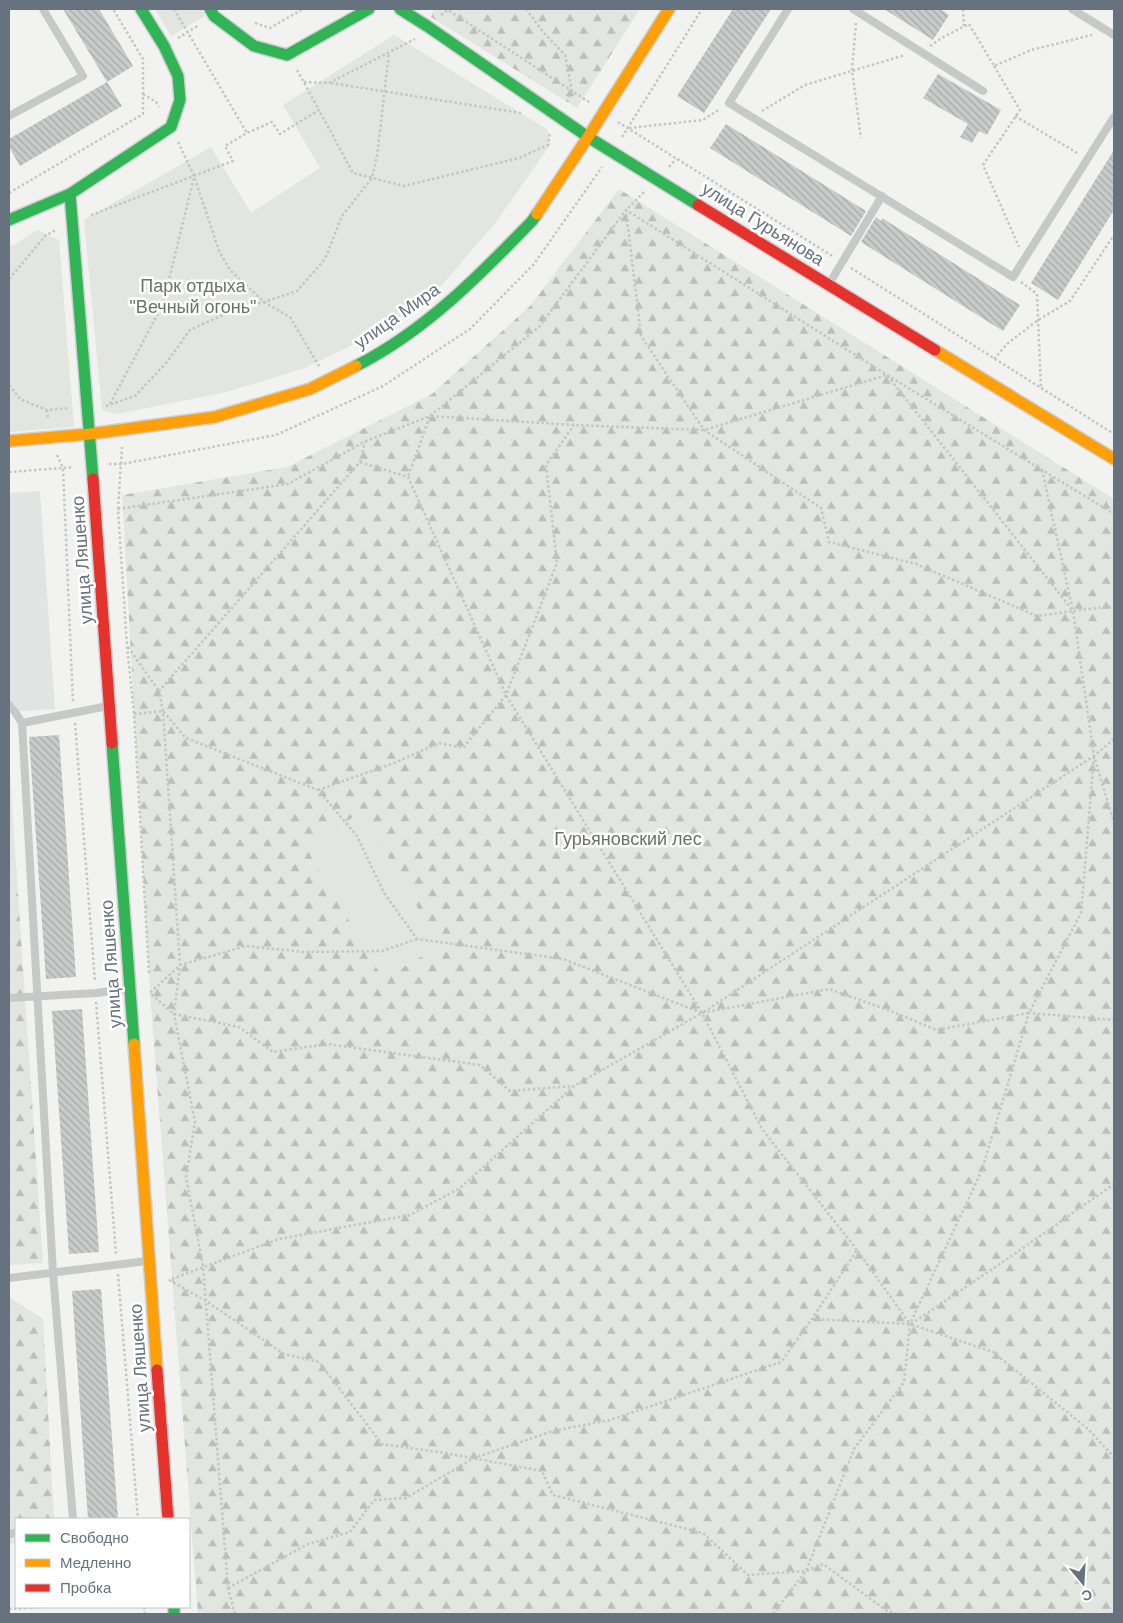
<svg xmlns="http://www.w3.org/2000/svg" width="1123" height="1623" font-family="Helvetica,sans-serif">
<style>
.built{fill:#e2e4e3}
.forest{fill:url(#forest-firs)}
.park{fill:#e2e5e0}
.building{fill:url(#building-back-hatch)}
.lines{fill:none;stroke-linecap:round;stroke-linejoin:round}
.fast-casing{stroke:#cecfcf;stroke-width:14}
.slow-casing{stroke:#cecfcf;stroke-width:14}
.jam-casing{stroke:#cecfcf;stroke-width:14}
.path{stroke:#c5c5c6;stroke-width:2.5;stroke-dasharray:2.5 2.5;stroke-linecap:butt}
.lane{stroke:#c7c8c8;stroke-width:8}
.fast{stroke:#30b455;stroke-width:11}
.slow{stroke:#ff9f0a;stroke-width:11}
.jam{stroke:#e5322d;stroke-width:11}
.labels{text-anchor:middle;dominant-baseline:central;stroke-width:5;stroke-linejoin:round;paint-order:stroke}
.street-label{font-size:18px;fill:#66727d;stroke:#fff}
.park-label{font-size:18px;fill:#677664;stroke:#fff}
</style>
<defs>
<pattern id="forest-firs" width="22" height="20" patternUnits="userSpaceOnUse" patternTransform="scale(1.25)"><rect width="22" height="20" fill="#e2e5e0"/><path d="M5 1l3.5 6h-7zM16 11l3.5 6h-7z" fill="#bbbebb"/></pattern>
<pattern id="building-back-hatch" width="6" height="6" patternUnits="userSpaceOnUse" patternTransform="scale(1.25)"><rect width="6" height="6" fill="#c9cbca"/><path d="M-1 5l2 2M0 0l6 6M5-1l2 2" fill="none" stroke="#a7a9a9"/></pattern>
</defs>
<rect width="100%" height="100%" fill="#f2f3f1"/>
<path class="built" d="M40,491L55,709L9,712V493Z"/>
<path class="forest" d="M433,9H640L577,108L431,17Z
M619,189L1114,499V1614H198L150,993L122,495L287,467L432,394L530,306Z
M9,760L43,1263L9,1265Z
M9,1297L43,1319L54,1519H16V1543L9,1544Z"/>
<path class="park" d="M155,9H201L205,16L171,36Z
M394,35L548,130L550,145L496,222L443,284L383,330L305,368L227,392L117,414L102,410L84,220L211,147L251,213L320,168L283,105Z
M37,230L59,240L74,427L9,432V245H14Z
M362,812L440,946L383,979L305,846Z"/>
<path class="building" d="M63,9H99L133,66L107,82Z
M733,9H771L704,113L677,96Z
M884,9H940L949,15L933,40Z
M938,74L1001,110L987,135L979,131L972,143L960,137L968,124L923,98Z
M107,82L122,106L20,166L9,147V139Z
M726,124L866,211L851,236L710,148Z
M1114,150V210L1058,300L1031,283Z
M876,217L881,221L882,218L1020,305L1003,331L861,242Z
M59,735L76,977L46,979L29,737Z
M82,1009L99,1252L69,1254L52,1011Z
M101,1289L118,1519H88L72,1291Z"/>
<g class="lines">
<g class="fast-casing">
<path id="fast" d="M210,9L214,16L254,46L287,55L369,9
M400,9L427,26L588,137L698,205
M70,194L93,479
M9,220L70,194L171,127L180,100L178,76L164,46L141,9
M356,366C425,331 479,276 532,221L537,214
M112,743L134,1044
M174,1607V1614"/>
</g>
<g class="slow-casing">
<path id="slow" d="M537,214L588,137L669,9
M935,350L1114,459
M9,441L90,434L215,417L310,389L356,366
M134,1044L157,1370"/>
</g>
<g class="jam-casing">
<path id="jam" d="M698,205L935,350
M93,479L112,743
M157,1370L168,1519"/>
</g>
<path class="path" d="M174,9L247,133
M526,9L544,33L565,55L572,91
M963,9L964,26
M441,15L448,10L572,91
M255,23L270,28L303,9
M856,23L852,70L861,138
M178,38L199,25
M930,46L945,36L969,24L994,66L1031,50L1092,35
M994,66L1020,110L983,165L1019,247
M297,70L319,110
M304,82L329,83L415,39
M331,83L521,113
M143,94L156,102L159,107
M567,102L572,91L589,102
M762,111L805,85L905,55
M1015,116L1079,154
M618,122L834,257
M629,128L703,120L720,109
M622,137L702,9
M178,142L194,176L219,251L230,270L264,302L290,317L319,366
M669,167L676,159
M644,192L626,210L641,336L704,430L821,508L829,542L916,564L1037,616L1073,611
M9,193L143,114V59L113,9
M91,215L233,161L225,146L247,133L272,122L280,134L319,110L353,173L404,186L519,158L548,145L550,132
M851,268L1114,434
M9,279L46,235L56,230
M1021,282L1037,294L1041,388
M994,359L1007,344L1038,320L1070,301L1114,235
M9,385L20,399L47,410L70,408
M110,404L163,304L194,177
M106,406L135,396L167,362L190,330L236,309L264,302L297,291L325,259L342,216L372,178L377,156L389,53
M47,410L48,419
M57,455L63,468L73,467
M360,462L408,477L506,695L702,1013L1094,756L1073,611L887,375L704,430L574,425L430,416L408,477
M109,464H122L276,435L383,386L470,329L534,264L602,167
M1042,470L1073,611L1114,606
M9,472L63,468L73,703
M118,509L122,447
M128,647L159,691
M134,714L163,711L186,738L318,790L357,836L384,893L417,939L563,959L702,1013L574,1086L460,1188L410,1215L279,1239L169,1280
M75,723L95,982
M1114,739L1094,756L1114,823
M318,790L394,763L439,743L463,748L506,695L557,563L546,465L574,425
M417,939L382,951L303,952L246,946L180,965L150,993L174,1014L239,1027L273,1052L327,1044L480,1065L510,1091L573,1086
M149,973L134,714L127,646L118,509L288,484L366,441L430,416L539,327L626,210L887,375L1114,514
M96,1002L116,1254
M857,1250L762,1129L702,1013L829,989L891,1011L936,1030L1029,1013L1081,913L1094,756
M118,1274L138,1519
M169,1280L206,1301L284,1354L319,1362L382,1444L445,1453L542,1471L553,1495L703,1533L748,1575L806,1571L823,1564L887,1611L898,1614
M812,1319L910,1324L993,1352L1088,1429L1114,1457
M911,1324L1013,1255L1114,1184
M189,1581L190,1597
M228,1588L308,1544L350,1532L374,1500L406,1498L474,1458L553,1431L610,1420L781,1362L812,1319L857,1250L910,1324
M144,1607L145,1614
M9,1609L45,1607
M235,1614L228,1588L203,1266L186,1177L195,1122L174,1014L180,965L163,711L159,691L360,462L365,442
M773,1614L806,1571L854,1449L904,1382L910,1324L982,1170L1029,1013L1114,1020"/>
<path class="lane" d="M788,9L729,103L1013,277L1114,117
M853,9L983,91
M1072,9L1114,35
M9,116L83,76L43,9
M829,284L882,196
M9,705L15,712L22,723L53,1273L73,1519
M22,723L108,706
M9,998L96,993L128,989
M9,1278L147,1261
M9,1534L16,1533"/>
<use href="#fast" class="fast"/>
<use href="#slow" class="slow"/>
<use href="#jam" class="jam"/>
</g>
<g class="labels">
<g class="street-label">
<text transform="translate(763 224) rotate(32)">улица Гурьянова</text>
<text transform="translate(397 316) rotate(-35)">улица Мира</text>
<text transform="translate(82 560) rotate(-94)">улица Ляшенко</text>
<text transform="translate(111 964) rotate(-94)">улица Ляшенко</text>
<text transform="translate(140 1368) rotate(-94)">улица Ляшенко</text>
</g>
<g class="park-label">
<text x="193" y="286">Парк отдыха<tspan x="193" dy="21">"Вечный огонь"</tspan></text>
<text x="628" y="839">Гурьяновский лес</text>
</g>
</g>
<rect width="1123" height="1623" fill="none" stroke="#66727d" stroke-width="20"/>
<rect x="15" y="1518" width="175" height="90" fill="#ffffff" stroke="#c2c7cb"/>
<rect x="25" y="1534" width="25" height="8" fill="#30b455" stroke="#c2c7cb"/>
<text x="60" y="1543" font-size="15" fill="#66727d">Свободно</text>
<rect x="25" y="1559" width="25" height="8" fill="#ff9f0a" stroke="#c2c7cb"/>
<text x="60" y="1568" font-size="15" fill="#66727d">Медленно</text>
<rect x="25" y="1584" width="25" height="8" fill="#e5322d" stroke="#c2c7cb"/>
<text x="60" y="1593" font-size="15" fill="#66727d">Пробка</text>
<g transform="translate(1083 1583) rotate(162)" stroke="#ffffff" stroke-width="4" paint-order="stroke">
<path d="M0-4L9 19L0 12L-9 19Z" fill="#66727d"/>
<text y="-8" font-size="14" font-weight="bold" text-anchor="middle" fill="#66727d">С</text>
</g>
</svg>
